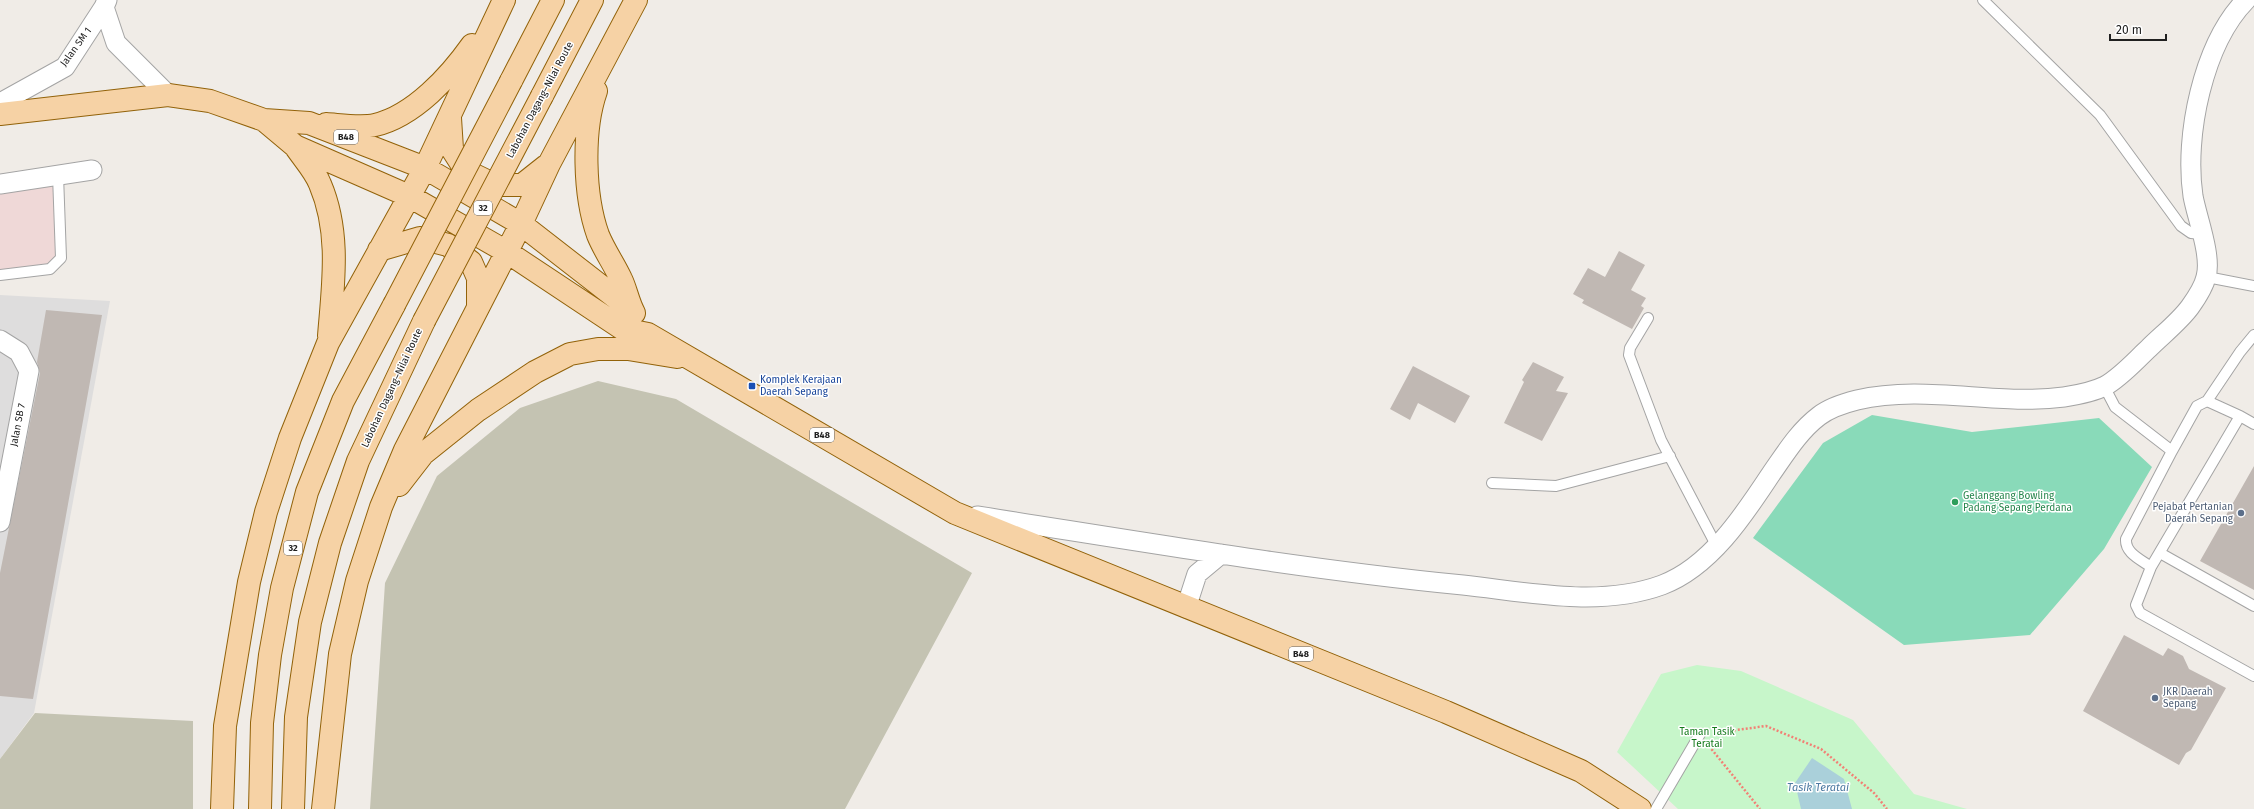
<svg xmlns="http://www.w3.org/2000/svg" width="2254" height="809" font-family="'Fira Sans',sans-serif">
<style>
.residential{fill:#dedddd}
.commercial{fill:#efd8d7}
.construction{fill:#c4c3b2}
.park{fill:#c7f6ca}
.pitch{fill:#89dab9}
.water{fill:#aad0da}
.building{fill:#c0b8b3}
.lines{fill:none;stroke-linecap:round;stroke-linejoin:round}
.service-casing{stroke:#a4a4a4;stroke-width:12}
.minor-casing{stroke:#a4a4a4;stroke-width:21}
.primary-casing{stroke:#926209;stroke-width:24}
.path{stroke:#f28075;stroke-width:2.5;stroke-dasharray:2 2;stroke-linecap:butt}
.service{stroke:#fff;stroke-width:10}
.minor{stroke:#fff;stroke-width:19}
.primary{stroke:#f6d2a5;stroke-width:22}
.primary-bridge-casing{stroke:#926209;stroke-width:24;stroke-linecap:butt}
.primary-bridge{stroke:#f6d2a5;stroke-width:22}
.transit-dot{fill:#1a4fb4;stroke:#fff;stroke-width:1.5}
.leisure-dot{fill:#2e9e5b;stroke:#fff;stroke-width:1.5}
.service-dot{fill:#5c6f8a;stroke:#fff;stroke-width:1.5}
.labels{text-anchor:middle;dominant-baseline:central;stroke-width:3;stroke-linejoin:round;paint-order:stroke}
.shield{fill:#fff;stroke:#636363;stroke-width:1}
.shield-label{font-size:9px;font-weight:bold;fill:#202020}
.street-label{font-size:10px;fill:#202020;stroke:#fff}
.transit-label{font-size:10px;fill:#164399;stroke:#fff;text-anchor:start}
.leisure-label{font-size:10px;fill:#27864d;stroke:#fff;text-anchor:start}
.service-label{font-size:10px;fill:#4e5e75;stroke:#fff;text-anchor:end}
.park-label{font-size:10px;fill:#127919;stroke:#fff}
.water-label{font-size:11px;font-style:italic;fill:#4e7aa2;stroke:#fff}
</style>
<rect width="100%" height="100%" fill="#f0ece7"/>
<path class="residential" d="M0,295L110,301L34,713L0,759Z"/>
<path class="commercial" d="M53,183L57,254L48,266L0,271V191Z"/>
<path class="construction" d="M598,381L676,399L972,573L845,809H370L385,583L437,476L520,408Z
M35,713L193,721V809H0V759Z"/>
<path class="park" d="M1697,665L1741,671L1853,720L1914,794L1967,809H1678L1617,752L1661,674Z"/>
<path class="pitch" d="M1872,415L1972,432L2099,418L2152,467L2104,549L2030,635L1904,645L1753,538L1823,443Z"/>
<path class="water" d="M1812,758L1844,779L1852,809H1801L1795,783Z"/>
<path class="building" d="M1619,251L1645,265L1631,290L1646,298L1641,306L1644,308L1632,329L1582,303L1584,300L1573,294L1588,268L1605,277Z
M46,310L102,315L33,699L0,696V573L40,373L37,362Z
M1533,362L1564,377L1556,391L1568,393L1542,441L1504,423L1524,382L1522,380Z
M1413,366L1470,396L1455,423L1418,403L1410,420L1390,409Z
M2254,466V590L2200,561Z
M2124,635L2163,656L2168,648L2183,656L2189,669L2226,688L2191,750L2186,753L2179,765L2083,711Z"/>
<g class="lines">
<g class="service-casing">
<path id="service" d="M1983,0L2100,115L2181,226L2191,233L2202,234
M0,275L50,269L61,258L58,175
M2207,277L2254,286
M1648,318L1630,348L1629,355L1661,440L1716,545
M2104,386L2115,407L2172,451L2126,539C2125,553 2140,559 2151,567L2136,605L2140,613L2254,676
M2207,401L2240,352L2254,335
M2240,416L2254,424
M1492,483L1556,486L1670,456
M2160,553L2254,606
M2151,567L2240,416L2207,401L2197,406L2172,451
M1656,809L1700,734"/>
</g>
<g class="minor-casing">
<path id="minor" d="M104,7L116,43L168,95
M0,103L65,67L104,7L107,0
M0,184L92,170
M0,340L19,352L29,371L0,522
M977,516C1138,541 1300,569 1463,585C1528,592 1599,608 1662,585C1710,567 1744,515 1771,474C1785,454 1799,431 1819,416C1828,409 1845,403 1857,400C1925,384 1996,406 2064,397C2077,395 2093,392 2105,386C2121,377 2135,361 2149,348C2162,335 2179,322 2190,307C2195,300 2204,286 2206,277C2212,256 2197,218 2193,196C2184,136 2203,44 2246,0
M1186,608L1197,574L1221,554"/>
</g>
<g class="primary-casing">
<path id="primary" d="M511,81L553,0
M596,91C582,131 584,196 598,235C604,250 614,264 621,279C626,289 628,302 634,313
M542,96L592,0
M0,114L168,95L210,101L264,120L309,123L425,168L521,224L633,311
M450,118L452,149L466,171L495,185H522L546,166
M264,120L295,146L409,196L507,252L623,329L648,334L955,513L1446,712L1581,771L1640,809
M326,124C341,125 361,128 375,125C414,116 450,76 472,45
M295,146C303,158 315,171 320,184C341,233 333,285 329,336
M379,250L420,238L448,245L471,262L478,278V305
M399,485L423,454L478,410L535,372L570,354L598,349H628L677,357
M222,809L225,726L249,582L266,512L290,438L328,343L425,168L504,0
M260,809L262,723L270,655L282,588L307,492L343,401L394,305
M293,809L296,717L310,622L330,543L358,461L424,321
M323,809L340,654L357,581L381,507L405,450L521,224L549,164L636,0"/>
</g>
<path class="path" d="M1714,733L1766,726L1821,749L1874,793L1887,809
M1709,746L1760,809"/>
<use href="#service" class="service"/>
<use href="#minor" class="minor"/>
<use href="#primary" class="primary"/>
<g class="primary-bridge-casing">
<path id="primary-bridge" d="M394,305L511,81
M424,321L542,96"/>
</g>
<use href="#primary-bridge" class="primary-bridge"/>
</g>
<rect class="transit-dot" x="748" y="382" width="8" height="8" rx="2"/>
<circle class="leisure-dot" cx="1955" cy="502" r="4"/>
<g class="service-dot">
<circle cx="2241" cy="513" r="4"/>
<circle cx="2155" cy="698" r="4"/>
</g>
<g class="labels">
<g class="shield">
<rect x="334" y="130" width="24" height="14" rx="3"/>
<rect x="474" y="201" width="18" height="14" rx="3"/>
<rect x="810" y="428" width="24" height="14" rx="3"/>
<rect x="284" y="541" width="18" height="14" rx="3"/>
<rect x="1289" y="647" width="24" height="14" rx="3"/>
</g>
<g class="shield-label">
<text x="346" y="137">B48</text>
<text x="483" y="208">32</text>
<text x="822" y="435">B48</text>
<text x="293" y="548">32</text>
<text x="1301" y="654">B48</text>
</g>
<g class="street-label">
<text transform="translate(76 47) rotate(-54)">Jalan SM 1</text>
<text transform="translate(540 100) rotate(-62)">Labohan Dagang–Nilai Route</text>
<text transform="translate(392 388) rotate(-65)">Labohan Dagang–Nilai Route</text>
<text transform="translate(18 425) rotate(-79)">Jalan SB 7</text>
</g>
<g class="transit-label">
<text x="760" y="380">Komplek Kerajaan<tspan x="760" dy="12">Daerah Sepang</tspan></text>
</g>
<g class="leisure-label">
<text x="1963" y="496">Gelanggang Bowling<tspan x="1963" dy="12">Padang Sepang Perdana</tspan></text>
</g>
<g class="service-label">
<text x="2233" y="507">Pejabat Pertanian<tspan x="2233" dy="12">Daerah Sepang</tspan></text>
<text x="2163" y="692" text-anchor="start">JKR Daerah<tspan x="2163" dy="12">Sepang</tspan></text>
</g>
<g class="park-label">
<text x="1707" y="732">Taman Tasik<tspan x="1707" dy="12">Teratai</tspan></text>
</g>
<g class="water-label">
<text x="1818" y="787">Tasik Teratai</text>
</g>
</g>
<path d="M2110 34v6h56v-6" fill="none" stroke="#202020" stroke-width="2"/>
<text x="2116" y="34" font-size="12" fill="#202020" stroke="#ffffff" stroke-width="3" paint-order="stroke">20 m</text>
</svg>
